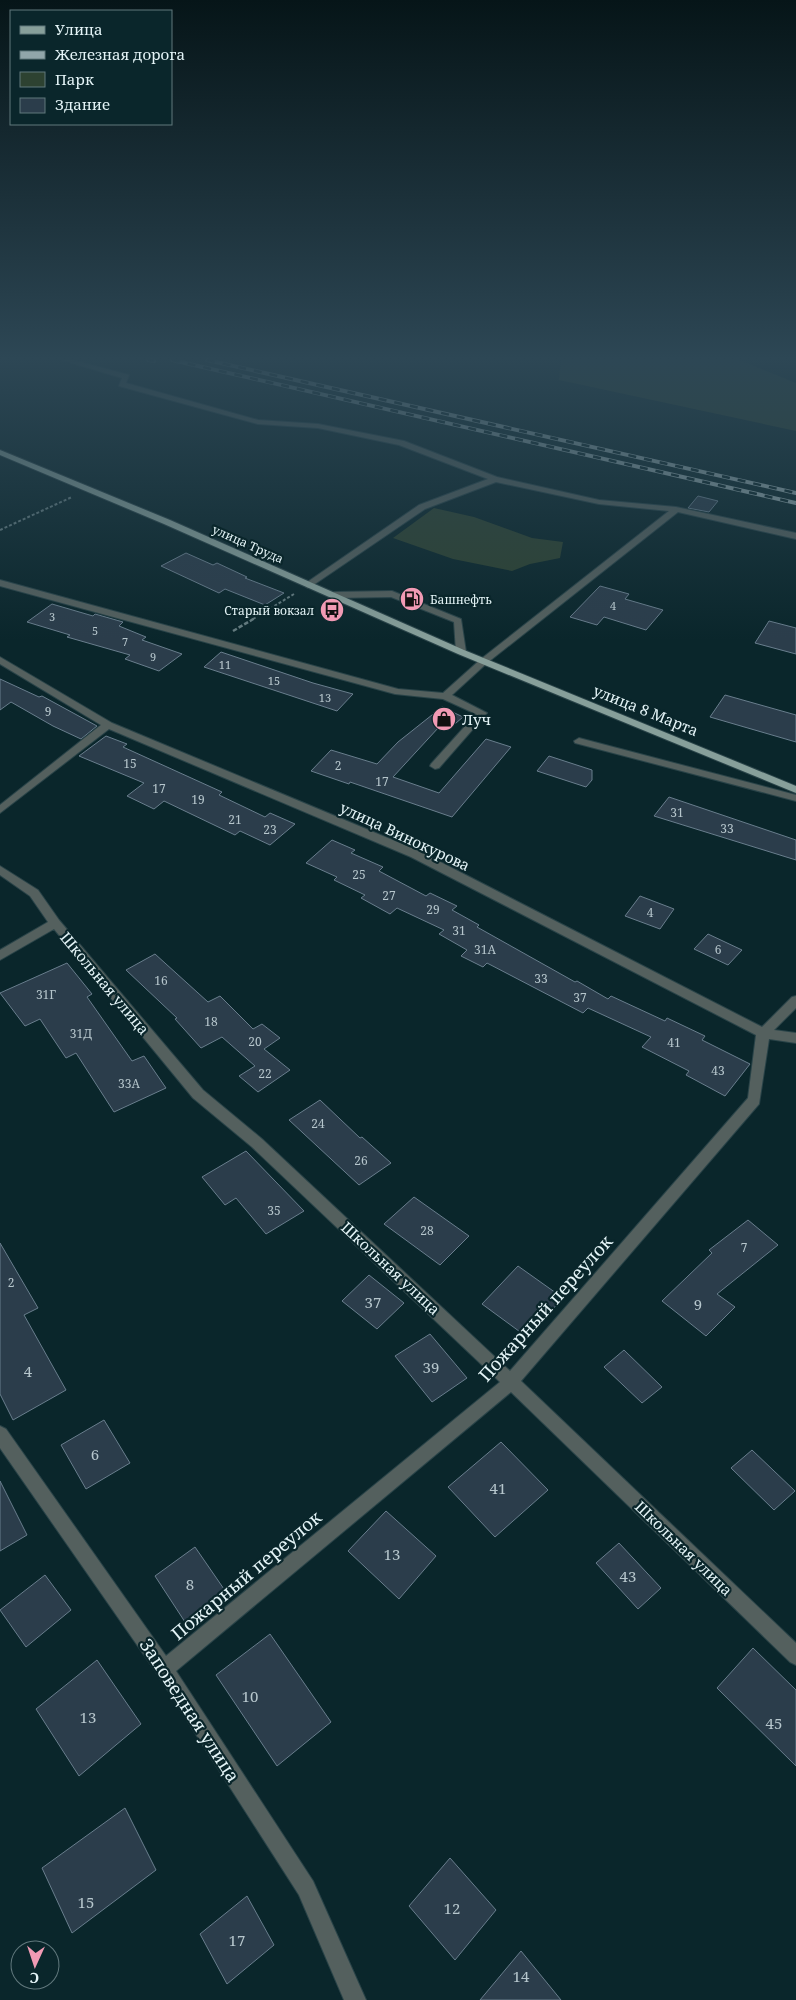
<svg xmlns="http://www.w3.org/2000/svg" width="796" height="2000" font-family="'Noto Serif',serif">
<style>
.green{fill:#2d4231}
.building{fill:#2b3d4b;stroke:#697e8d}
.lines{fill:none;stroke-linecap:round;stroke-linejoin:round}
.minor-casing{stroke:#294348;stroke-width:2}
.major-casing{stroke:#294348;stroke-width:2}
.path-far1{stroke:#657c80;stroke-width:2;stroke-dasharray:3 2;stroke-linecap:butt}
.path{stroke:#657c80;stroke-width:2.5;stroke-dasharray:4.5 2;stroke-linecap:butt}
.minor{fill:#54605e;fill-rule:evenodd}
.major{fill:#879f9a;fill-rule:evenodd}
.rail-casing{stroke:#91a6aa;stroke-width:4}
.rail{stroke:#0a262b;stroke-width:2.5;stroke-dasharray:8;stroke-linecap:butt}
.labels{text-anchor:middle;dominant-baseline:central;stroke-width:4.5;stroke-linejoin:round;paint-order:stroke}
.far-number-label{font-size:11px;fill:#b6c6cc}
.far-street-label{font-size:12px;fill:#e4f4f7;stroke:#0a262b}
.far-poi-label{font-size:12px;fill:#e4f4f7;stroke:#0a262b;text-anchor:start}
.number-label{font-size:12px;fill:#b6c6cc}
.street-label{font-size:15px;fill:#e4f4f7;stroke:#0a262b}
.poi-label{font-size:15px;fill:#e4f4f7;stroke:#0a262b;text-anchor:start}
.near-number-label{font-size:15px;fill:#b6c6cc}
.near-street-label{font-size:18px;fill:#e4f4f7;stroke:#0a262b}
</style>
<rect width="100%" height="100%" fill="#0a262b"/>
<path class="green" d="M561,360H739L796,383V431L559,380Z
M434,508L474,517L532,538L563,542L560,558L530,564L512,571L453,559L393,538Z"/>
<path class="building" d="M698,496L718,501L709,512L688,508Z
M186,553L213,565L217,563L247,577L245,578L284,593L265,605L225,589L219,593L161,566Z
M600,586L629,594L625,599L663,610L646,630L604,617L597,625L570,617Z
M52,604L93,616L95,614L123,622L119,626L146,637L142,640L182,654L159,671L125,659L130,655L67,637L70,635L27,622Z
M769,621L796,628V654L755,643Z
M221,652L313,683L353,694L337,711L204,667Z
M0,679L39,697L42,696L97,726L81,739L53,726L11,702L0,710Z
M725,695L796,715V742L710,717Z
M442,707L463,717L449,729L439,727L393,777L439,793L486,739L511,747L452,817L350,782L349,784L311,771L331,750L377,764L398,742Z
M106,736L127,744L123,747L222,792L219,795L265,817L270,813L295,824L270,845L240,831L235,835L164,801L154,809L127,796L144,783L79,756Z
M549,756L592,770V780L586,787L537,771Z
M669,797L796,840V860L654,816Z
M332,840L355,850L351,853L383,867L379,871L426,896L430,893L457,906L452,910L479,925L477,927L575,982L577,981L608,999L611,996L665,1021L667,1018L705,1036L702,1040L750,1064L725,1096L686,1075L689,1071L642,1047L651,1037L588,1008L583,1013L487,963L483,967L461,956L467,950L439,934L444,930L397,908L390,914L361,898L365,895L334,880L337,877L306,863Z
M640,896L674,909L660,929L625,916Z
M708,934L742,950L728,965L694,949Z
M155,954L208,1002L220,996L253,1029L262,1024L280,1038L264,1049L290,1070L258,1092L239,1076L255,1066L222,1037L201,1048L175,1019L177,1018L126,970Z
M67,963L92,994L87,997L132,1061L144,1056L166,1088L114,1112L76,1053L66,1058L40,1019L25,1026L0,993Z
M320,1100L360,1138L362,1137L391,1163L359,1185L289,1120Z
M246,1151L304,1211L266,1234L236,1198L225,1205L202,1177Z
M414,1197L469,1236L440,1265L384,1224Z
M748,1220L778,1245L717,1294L735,1307L706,1336L662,1301L712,1253L709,1250Z
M0,1243L38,1308L24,1315L66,1390L13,1420L0,1394Z
M518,1266L563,1298L527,1337L482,1304Z
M369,1275L404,1303L377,1329L342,1301Z
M430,1334L467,1378L432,1402L395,1356Z
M624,1350L662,1387L642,1403L604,1367Z
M104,1420L130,1463L86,1489L61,1445Z
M501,1442L548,1490L495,1537L448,1487Z
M752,1450L795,1491L774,1510L731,1468Z
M0,1481L27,1535L0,1551Z
M386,1511L436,1556L399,1599L348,1551Z
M619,1543L661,1588L638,1609L596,1563Z
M195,1547L226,1592L185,1622L155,1576Z
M45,1575L71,1610L26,1647L0,1610Z
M270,1634L331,1722L277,1766L216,1675Z
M753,1648L796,1690V1766L717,1688Z
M97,1660L141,1724L79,1776L36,1709Z
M125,1808L156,1870L72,1933L42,1868Z
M450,1858L496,1910L455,1960L409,1906Z
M247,1896L274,1945L227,1984L200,1934Z
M521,1951L561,2000H480Z"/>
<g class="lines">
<g class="minor-casing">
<path id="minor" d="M62,360H73L129,375L126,383L258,420L318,424L404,441L497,477L599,500L676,507L796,533V539L678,512L487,663L452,695L487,713L439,768L435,769L430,766L431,764L476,714L443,699L395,694L0,586V580L398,689L443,693L481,659L669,511L599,504L496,482L425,509L309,588L306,587V583L419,505L488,479L399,445L318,428L258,424L119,386L122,378Z
M392,591L461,619L466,652L464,654L461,655L456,652L454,622L391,597L334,598L329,595L334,592Z
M0,657L112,723L419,851L762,1027L792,997L796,996V1008L774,1030L796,1033V1043L769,1039L759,1104L521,1381L796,1643V1665L790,1662L511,1392L176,1671L313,1881L366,2000H344L299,1895L158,1675L0,1448V1426L6,1429L166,1656L500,1382L252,1147L193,1098L54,929L0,960V950L48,922L30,896L0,875V866L38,890L59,920L203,1090L262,1139L510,1371L748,1098L756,1035L411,857L109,729L0,813V805L101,725L0,664Z
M579,738L796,795V801L575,743L574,741Z"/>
</g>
<g class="major-casing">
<path id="major" d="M0,450L170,520L464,650L796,786V793L458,654L164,524L0,455Z"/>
</g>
<path class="path-far1" d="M0,530L72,497
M253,619L294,594"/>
<path class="path" d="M233,631L255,618"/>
<use href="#minor" class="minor"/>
<use href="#major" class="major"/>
<g class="rail-casing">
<path id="rail" d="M148,360L154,361
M172,360L796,503
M207,360L796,493"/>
</g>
<use href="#rail" class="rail"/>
</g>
<linearGradient id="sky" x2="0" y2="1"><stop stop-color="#061518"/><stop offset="0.56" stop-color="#2d4755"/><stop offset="1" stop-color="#2d4755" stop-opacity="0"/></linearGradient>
<rect width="796" height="640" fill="url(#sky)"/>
<defs>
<g id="fuel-disc" transform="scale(1.25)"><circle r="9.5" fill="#f19ab4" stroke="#0a262b"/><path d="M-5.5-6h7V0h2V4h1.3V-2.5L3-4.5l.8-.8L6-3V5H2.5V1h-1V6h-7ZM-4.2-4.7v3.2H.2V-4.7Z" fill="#111"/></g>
<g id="bus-disc" transform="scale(1.25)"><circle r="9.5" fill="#f19ab4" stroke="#0a262b"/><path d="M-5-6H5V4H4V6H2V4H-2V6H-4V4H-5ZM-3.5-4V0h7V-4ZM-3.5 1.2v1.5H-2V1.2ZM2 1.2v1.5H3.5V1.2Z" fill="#111"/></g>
<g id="shop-disc" transform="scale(1.25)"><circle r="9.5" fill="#f19ab4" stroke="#0a262b"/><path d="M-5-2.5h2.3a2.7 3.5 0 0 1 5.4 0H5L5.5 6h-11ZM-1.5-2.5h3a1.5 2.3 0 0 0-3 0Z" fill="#111"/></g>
</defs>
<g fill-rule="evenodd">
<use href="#fuel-disc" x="412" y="599"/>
<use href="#bus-disc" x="332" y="610"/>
<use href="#shop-disc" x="444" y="719"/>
</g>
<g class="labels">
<g class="far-number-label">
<text x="613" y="605">4</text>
<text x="52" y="616">3</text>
<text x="95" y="630">5</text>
<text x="125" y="641">7</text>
<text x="153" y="656">9</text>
<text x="225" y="664">11</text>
<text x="274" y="680">15</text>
<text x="325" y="697">13</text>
</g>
<g class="far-street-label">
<text transform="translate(248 544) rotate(24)">улица Труда</text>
</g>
<g class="far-poi-label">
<text x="430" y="599">Башнефть</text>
<text x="314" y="610" text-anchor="end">Старый вокзал</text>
</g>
<g class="number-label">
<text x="48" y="711">9</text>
<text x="130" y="763">15</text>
<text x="338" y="765">2</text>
<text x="382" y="781">17</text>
<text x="159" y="788">17</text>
<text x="198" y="799">19</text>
<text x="677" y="812">31</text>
<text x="235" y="819">21</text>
<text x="727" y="828">33</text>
<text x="270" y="829">23</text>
<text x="359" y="874">25</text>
<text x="389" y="895">27</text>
<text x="433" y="909">29</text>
<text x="650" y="912">4</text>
<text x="459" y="930">31</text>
<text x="485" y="949">31А</text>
<text x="718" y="949">6</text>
<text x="541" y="978">33</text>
<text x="161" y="980">16</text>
<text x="46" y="994">31Г</text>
<text x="580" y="997">37</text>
<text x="211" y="1021">18</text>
<text x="81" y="1033">31Д</text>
<text x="255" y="1041">20</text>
<text x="674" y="1042">41</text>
<text x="718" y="1070">43</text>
<text x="265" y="1073">22</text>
<text x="129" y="1083">33А</text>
<text x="318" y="1123">24</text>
<text x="361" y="1160">26</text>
<text x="274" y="1210">35</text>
<text x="427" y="1230">28</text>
<text x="744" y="1247">7</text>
<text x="11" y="1282">2</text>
</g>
<g class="street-label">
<text transform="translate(646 710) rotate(22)">улица 8 Марта</text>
<text transform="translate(405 836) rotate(25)">улица Винокурова</text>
<text transform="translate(105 983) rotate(50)">Школьная улица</text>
<text transform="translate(391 1268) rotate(43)">Школьная улица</text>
<text transform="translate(684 1548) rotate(44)">Школьная улица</text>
</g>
<g class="poi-label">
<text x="462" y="719">Луч</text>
</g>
<g class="near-number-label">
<text x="373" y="1302">37</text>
<text x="698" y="1304">9</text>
<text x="431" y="1367">39</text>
<text x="28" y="1371">4</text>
<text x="95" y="1454">6</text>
<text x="498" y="1488">41</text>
<text x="392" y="1554">13</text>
<text x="628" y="1576">43</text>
<text x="190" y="1584">8</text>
<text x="250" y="1696">10</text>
<text x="88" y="1717">13</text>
<text x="774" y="1723">45</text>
<text x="86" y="1902">15</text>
<text x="452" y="1908">12</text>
<text x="237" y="1940">17</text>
<text x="521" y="1976">14</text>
</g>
<g class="near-street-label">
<text transform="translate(545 1308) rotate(-48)">Пожарный переулок</text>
<text transform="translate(246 1575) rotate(-40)">Пожарный переулок</text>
<text transform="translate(190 1710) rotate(57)">Заповедная улица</text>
</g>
</g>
<rect x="10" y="10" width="162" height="115" fill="#0a262b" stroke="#61787d"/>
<rect x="20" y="26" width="25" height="8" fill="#879f9a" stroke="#61787d"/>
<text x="55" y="35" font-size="15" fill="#e4f4f7">Улица</text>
<rect x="20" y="51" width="25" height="8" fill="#91a6aa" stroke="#61787d"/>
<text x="55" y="60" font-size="15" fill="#e4f4f7">Железная дорога</text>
<rect x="20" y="72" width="25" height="15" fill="#2d4231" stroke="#61787d"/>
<text x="55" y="85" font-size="15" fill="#e4f4f7">Парк</text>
<rect x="20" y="98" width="25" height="15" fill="#2b3d4b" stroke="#61787d"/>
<text x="55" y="110" font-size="15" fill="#e4f4f7">Здание</text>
<g transform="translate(35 1965) rotate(183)"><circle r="24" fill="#0a262b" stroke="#61787d"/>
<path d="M0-4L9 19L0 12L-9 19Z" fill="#f19ab4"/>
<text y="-8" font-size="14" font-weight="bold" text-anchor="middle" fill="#e4f4f7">С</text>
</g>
</svg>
